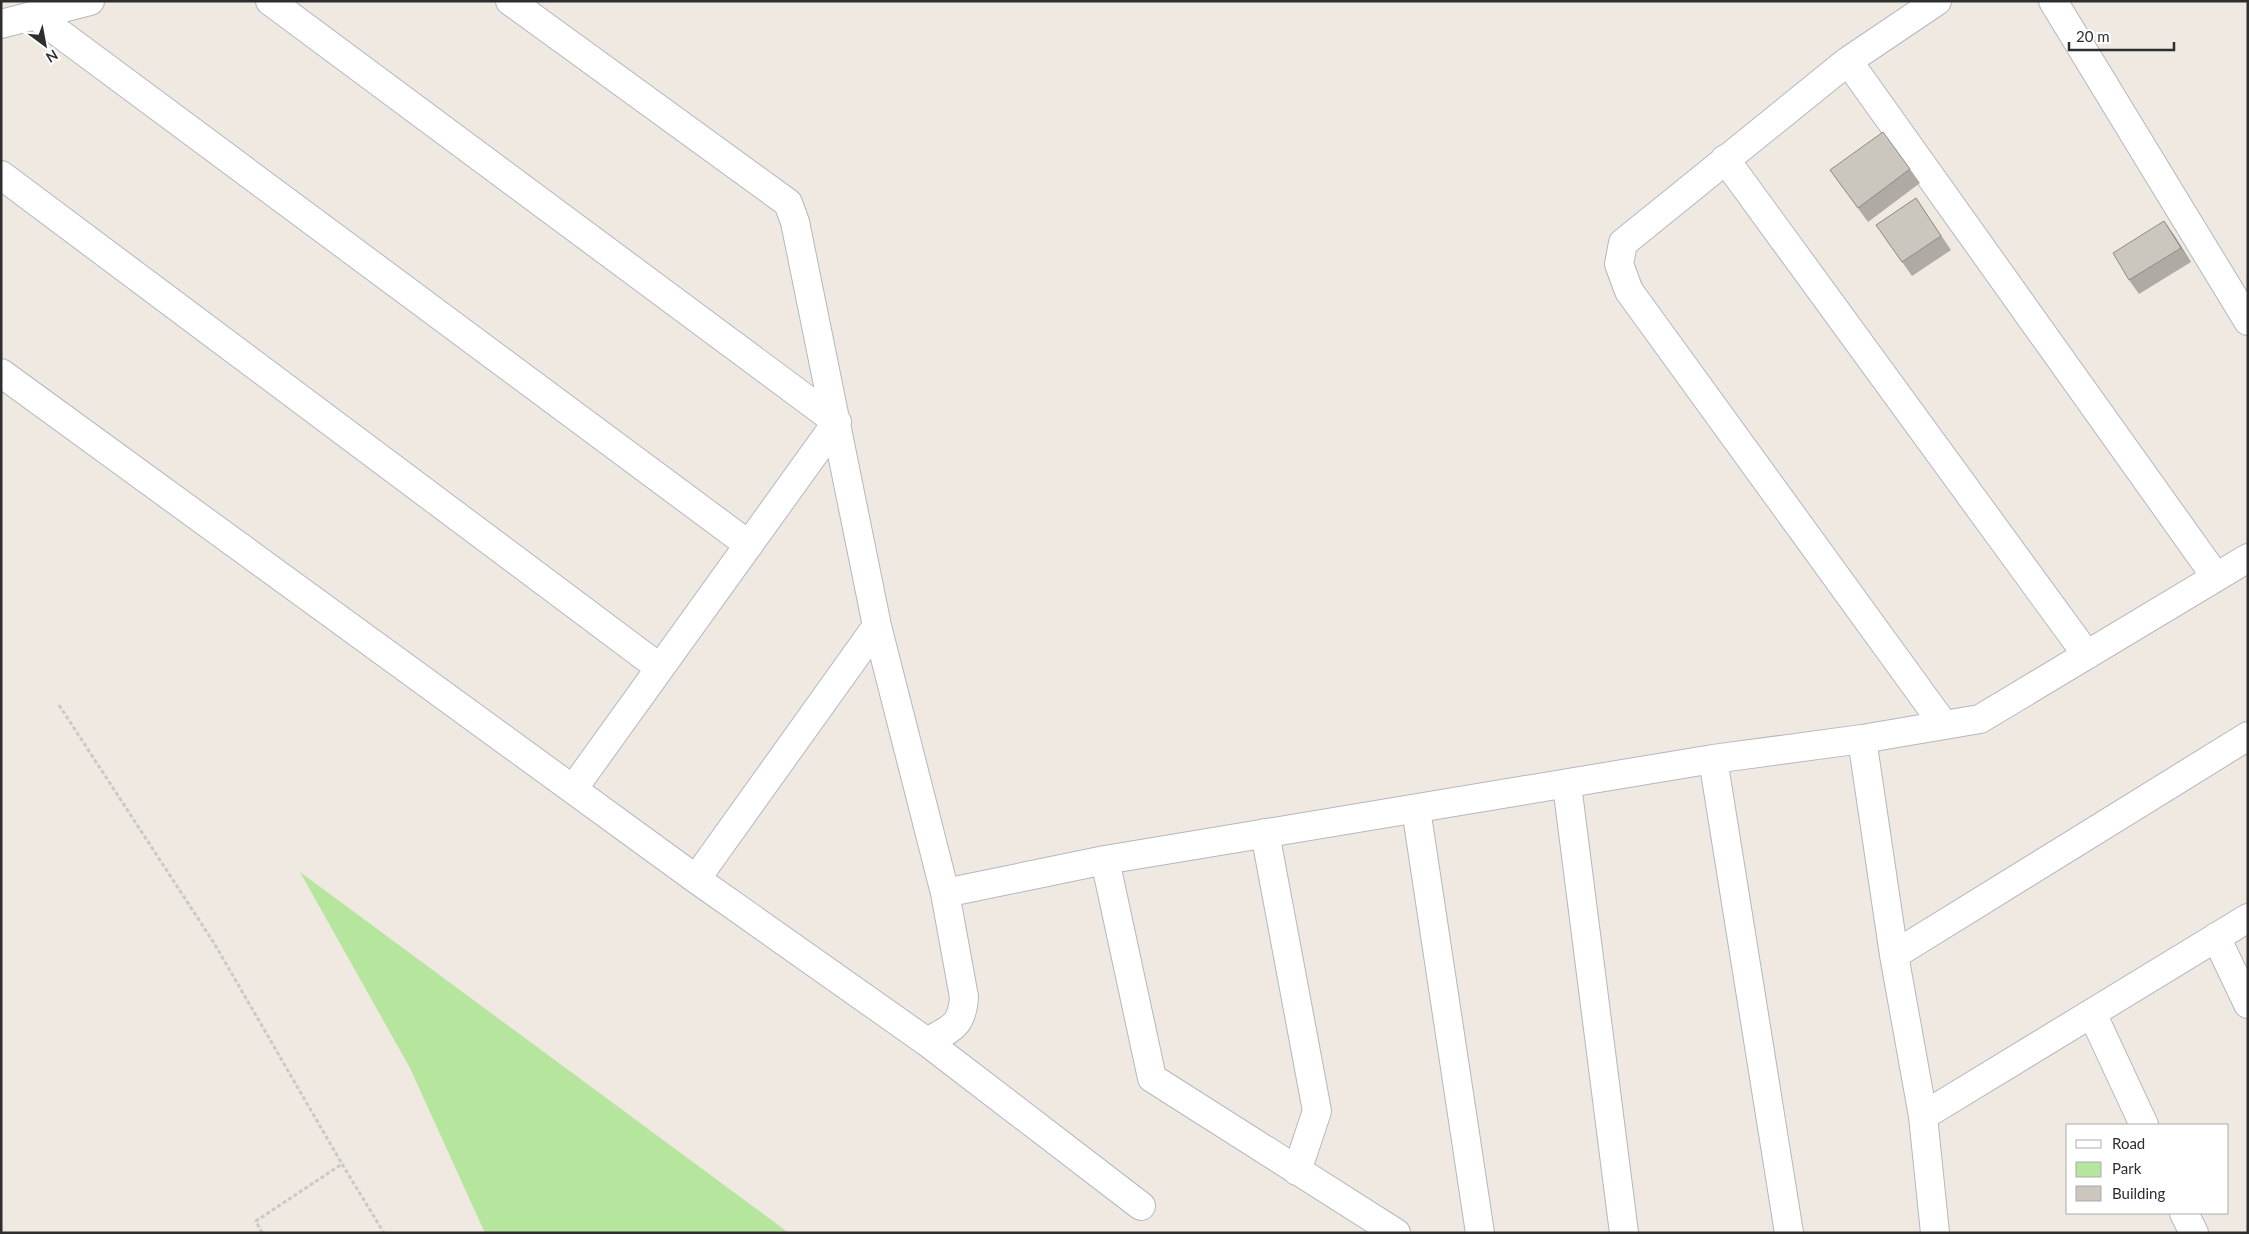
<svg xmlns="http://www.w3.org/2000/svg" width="2249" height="1234" font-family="Lato,sans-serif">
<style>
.green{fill:#b6e59e}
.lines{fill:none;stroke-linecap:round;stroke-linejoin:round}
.minor-casing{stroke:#b4b7c1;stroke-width:30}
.path{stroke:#c9c9c9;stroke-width:3;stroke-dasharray:4 2.5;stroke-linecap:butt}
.minor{stroke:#fff;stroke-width:28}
.wall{fill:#afaba4}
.shaded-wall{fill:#8e8b86}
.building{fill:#cbc7bf;stroke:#8e8b86}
</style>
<rect width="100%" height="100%" fill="#efe9e1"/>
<path class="green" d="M300,872L789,1233H485L410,1068Z"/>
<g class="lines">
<g class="minor-casing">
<path id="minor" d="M270,1L837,422L573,789
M510,1L788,203L795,222L877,626L945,893L964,997C962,1027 951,1028 927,1042
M1937,1L1848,61L1623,243L1619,264L1629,291L1944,725
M2053,1L2248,321
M35,15L749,545
M1,24L90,1
M1848,61L2216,577
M1725,159L2087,655
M1,175L660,668
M1,373L696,879L927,1042L1141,1206
M1862,739L1894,955L1923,1116L1935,1233
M1713,759L1789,1233
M1567,785L1624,1233
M1416,809L1480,1233
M1265,833L1317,1111L1297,1171
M1105,860L1152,1078L1396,1233
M696,879L877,626
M945,893L1105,860L1713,759L1862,739L1980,719L2248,558
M2216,937L2248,1004
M1894,955L2248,736
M2092,1013L2144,1125
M1923,1116L2248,918
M2184,1213L2194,1233"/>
</g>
<path class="path" d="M59,705L214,943L342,1164L384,1233
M262,1233L256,1221L342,1164"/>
<use href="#minor" class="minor"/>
</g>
<path class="wall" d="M1910,169L1920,183L1868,222L1830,170Z
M1916,198L1951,250L1912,276L1876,225Z
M2164,221L2191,262L2139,294L2129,280Z"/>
<path class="shaded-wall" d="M2164,221L2174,235L2191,262L2181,248Z"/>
<path class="building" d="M1883,132L1910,169L1858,208L1830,170Z
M1916,198L1941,236L1902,262L1876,225Z
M2164,221L2181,248L2129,280L2113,253Z"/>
<rect width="2249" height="1234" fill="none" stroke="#2e2e2e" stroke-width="5"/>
<rect x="2066" y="1124" width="162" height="90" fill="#ffffff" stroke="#ababab"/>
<rect x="2076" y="1140" width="25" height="8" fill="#ffffff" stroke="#ababab"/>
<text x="2112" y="1149" font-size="15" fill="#2e2e2e">Road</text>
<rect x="2076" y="1162" width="25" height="15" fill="#b6e59e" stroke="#ababab"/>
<text x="2112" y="1174" font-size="15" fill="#2e2e2e">Park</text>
<rect x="2076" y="1186" width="25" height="15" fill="#cbc7bf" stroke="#ababab"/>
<text x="2112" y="1199" font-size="15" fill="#2e2e2e">Building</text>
<g transform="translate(45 45) rotate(148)" stroke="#ffffff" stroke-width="4" paint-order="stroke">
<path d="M0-4L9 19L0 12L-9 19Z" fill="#2e2e2e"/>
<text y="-8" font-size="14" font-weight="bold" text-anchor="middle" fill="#2e2e2e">N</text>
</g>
<path d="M2069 42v8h105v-8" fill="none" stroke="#2e2e2e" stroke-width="2.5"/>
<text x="2076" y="42" font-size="15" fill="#2e2e2e" stroke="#ffffff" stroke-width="4" paint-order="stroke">20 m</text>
</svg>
